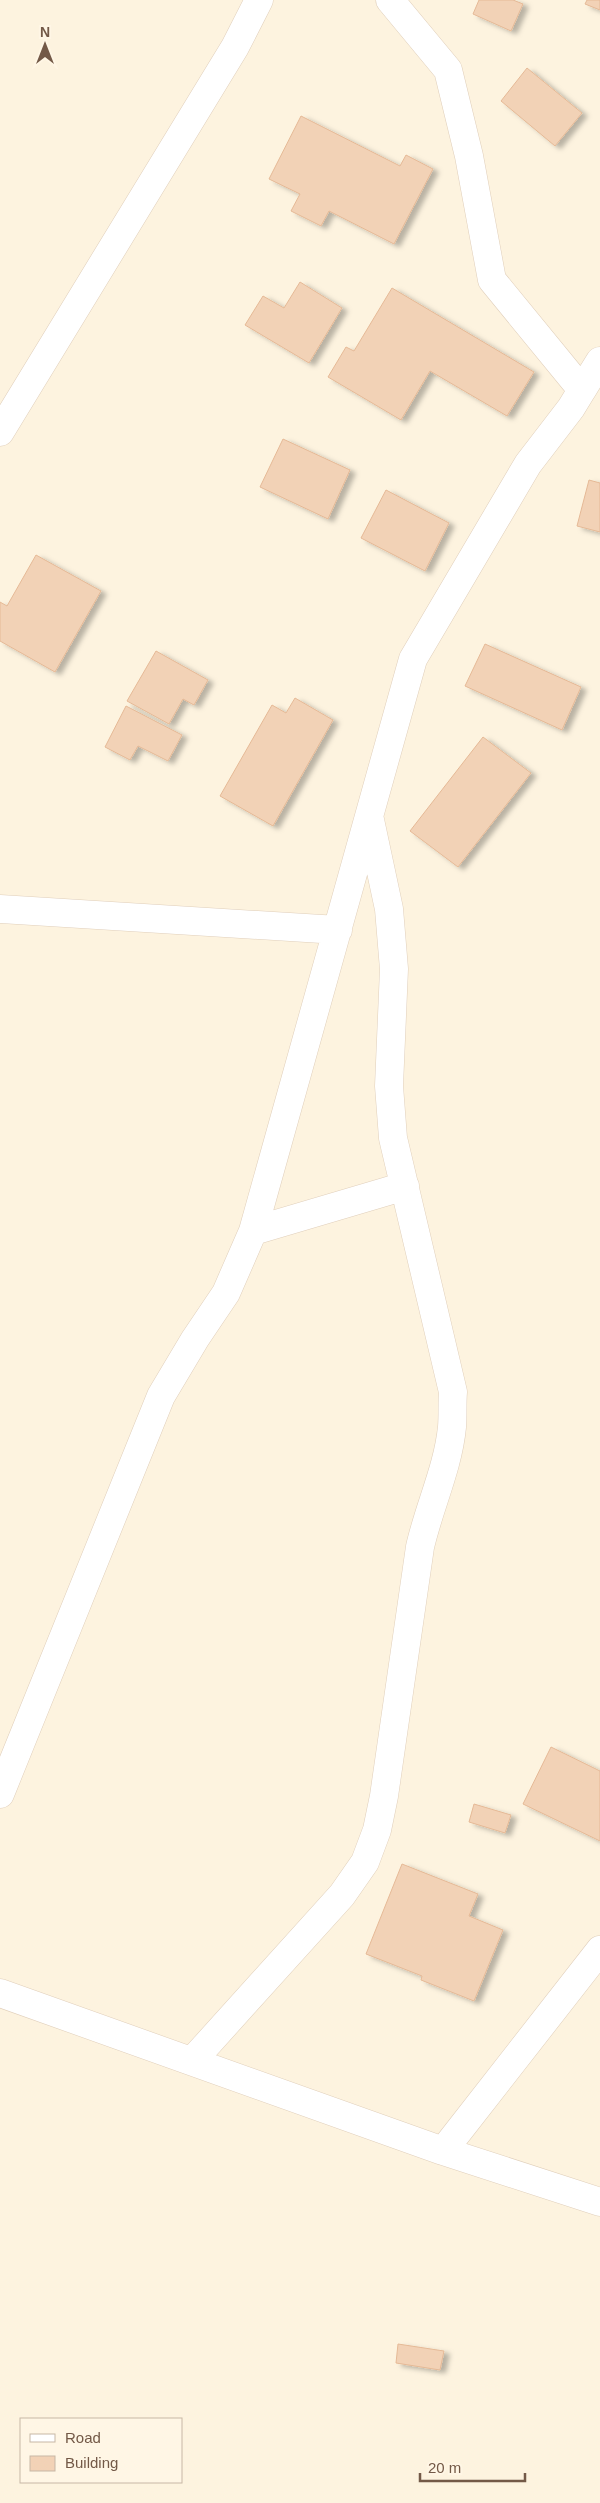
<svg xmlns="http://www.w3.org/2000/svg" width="600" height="2503" font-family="Helvetica,sans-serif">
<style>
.building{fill:#f2d2b6;stroke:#e5b996;filter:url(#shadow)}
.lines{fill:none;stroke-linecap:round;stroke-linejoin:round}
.minor-casing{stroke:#e0cfbb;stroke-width:29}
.minor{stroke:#fff;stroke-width:28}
</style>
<defs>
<filter id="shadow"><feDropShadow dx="5.5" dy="3" stdDeviation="2.5" flood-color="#0004"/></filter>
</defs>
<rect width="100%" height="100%" fill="#fdf3df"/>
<path class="building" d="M479,0H513L523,4L511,31L473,14Z
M587,0H600V10L585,4Z
M527,68L582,113L555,146L501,101Z
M301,116L400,166L406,155L433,169L394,244L329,211L321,226L291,211L300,194L269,179Z
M300,282L342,308L309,363L245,325L263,296L284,308Z
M392,288L534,372L507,416L430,371L401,420L328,377L346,347L354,351Z
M283,439L350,470L328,519L260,487Z
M589,480L600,483V532L577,526Z
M386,490L449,523L425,571L361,538Z
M36,555L101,591L55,672L0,641V602L7,606Z
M485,644L581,687L562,730L465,686Z
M156,651L208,680L194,705L183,699L169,724L127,701Z
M295,698L333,720L273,826L220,796L272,705L286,713Z
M126,706L182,735L168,761L138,746L130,760L105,747Z
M483,737L531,773L458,867L410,831Z
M551,1747L600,1771V1841L523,1804Z
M474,1804L511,1815L505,1833L469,1822Z
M402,1864L478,1894L469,1916L503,1930L474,2001L421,1980L422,1976L366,1954Z
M398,2344L444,2351L440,2370L396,2363Z"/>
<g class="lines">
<g class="minor-casing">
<path id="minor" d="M582,390L600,361
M0,432L235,47L259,0
M0,909L338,930
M253,1231L405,1186
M0,1794L161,1396L195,1339L226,1293L253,1231L413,659L528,464L571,408L582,390L492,280L469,156L448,70L390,0
M0,1993L443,2151L600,2202
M193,2060L342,1895L365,1862L377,1830L384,1796L420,1547C429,1507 448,1468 452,1427C453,1415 452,1403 453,1392L393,1138L389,1086L394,969L389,909L370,820
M443,2151L600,1950"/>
</g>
<use href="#minor" class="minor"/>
</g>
<rect x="20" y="2418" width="162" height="65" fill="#fff6e5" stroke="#c7b7a6"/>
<rect x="30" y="2434" width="25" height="8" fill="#ffffff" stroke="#c7b7a6"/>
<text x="65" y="2443" font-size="15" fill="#735947">Road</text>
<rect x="30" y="2456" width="25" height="15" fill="#f2d2b6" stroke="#c7b7a6"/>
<text x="65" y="2468" font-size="15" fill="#735947">Building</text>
<g transform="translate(45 45)" stroke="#fff6e5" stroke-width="4" paint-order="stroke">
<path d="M0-4L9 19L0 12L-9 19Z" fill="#735947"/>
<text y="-8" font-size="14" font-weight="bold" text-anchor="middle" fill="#735947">N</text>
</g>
<path d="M420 2473v8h105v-8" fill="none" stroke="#735947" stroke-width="2.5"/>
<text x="428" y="2473" font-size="15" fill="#735947" stroke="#fff6e5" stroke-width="4" paint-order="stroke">20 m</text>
</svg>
